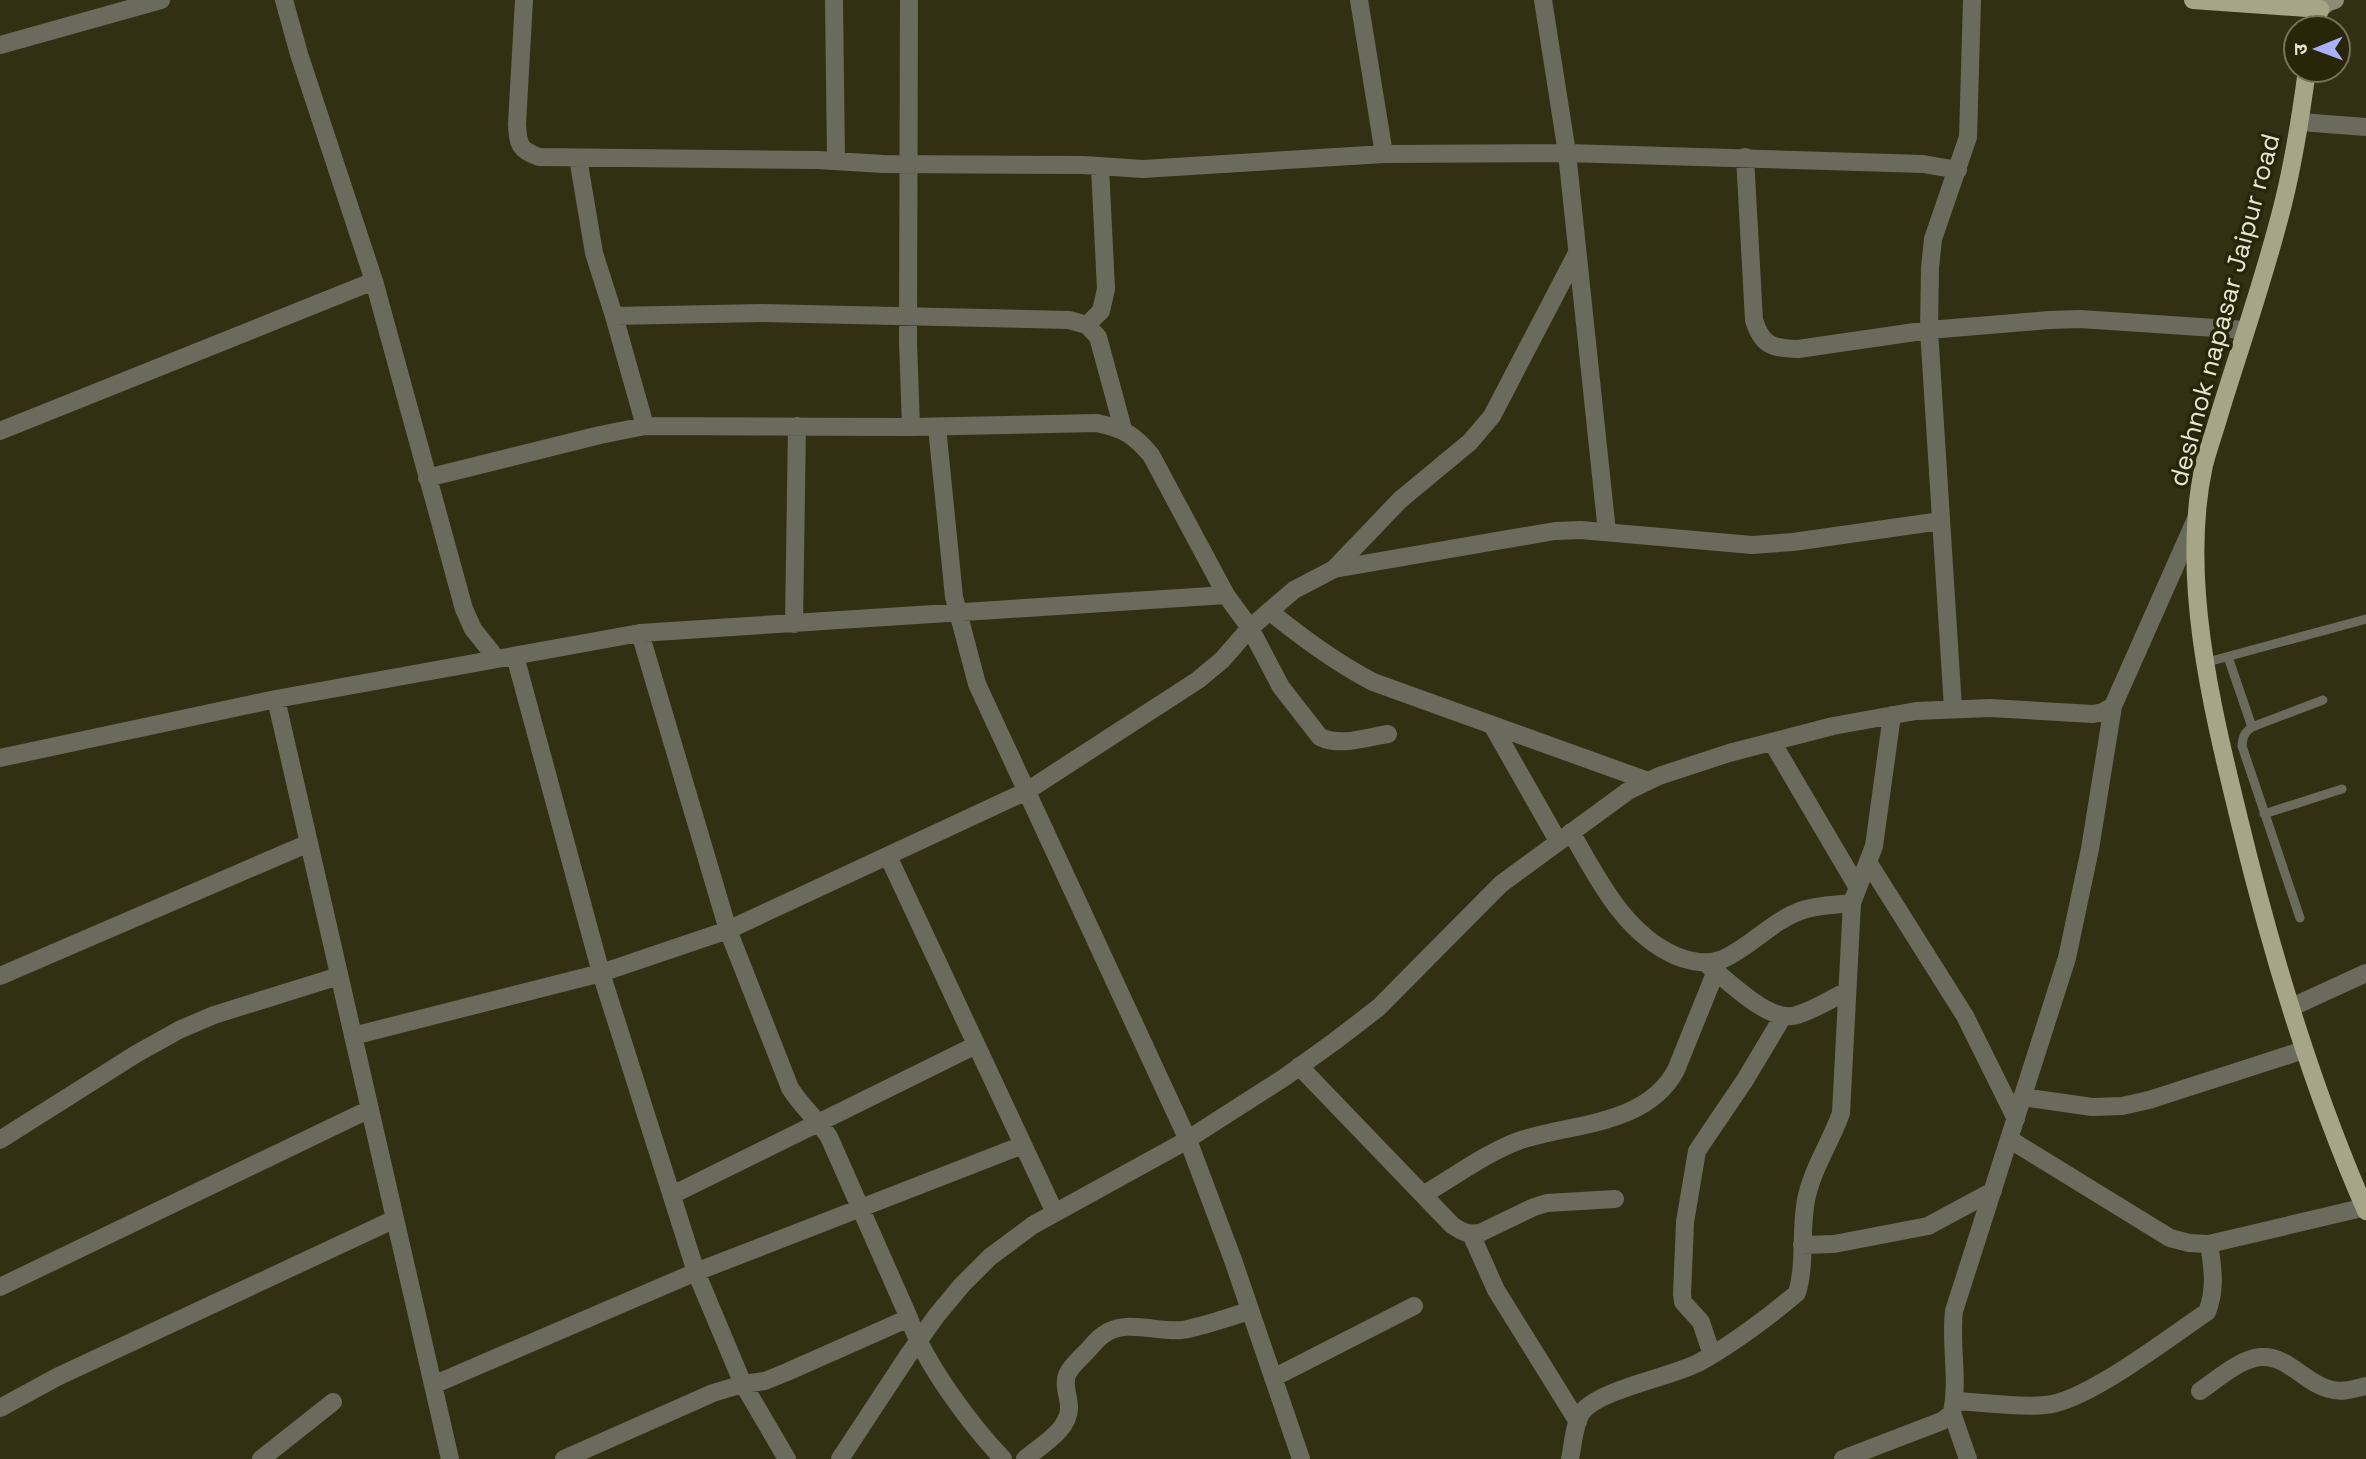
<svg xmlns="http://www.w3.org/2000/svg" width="2366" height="1459" font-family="'Space Grotesk','Noto Sans Devanagari',sans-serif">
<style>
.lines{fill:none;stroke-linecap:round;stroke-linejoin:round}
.service{stroke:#6b6b5d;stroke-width:9}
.minor{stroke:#6b6b5d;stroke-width:18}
.secondary{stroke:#8c8c75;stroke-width:18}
.primary{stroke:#a6a588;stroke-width:18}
.labels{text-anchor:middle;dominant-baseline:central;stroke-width:7;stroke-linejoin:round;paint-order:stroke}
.street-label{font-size:26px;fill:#e6e6d4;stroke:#282608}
</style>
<rect width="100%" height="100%" fill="#323012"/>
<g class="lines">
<path class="service" d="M2228,657L2252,727
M2204,663L2366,619
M2264,814L2342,789
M2300,918L2242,746C2243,736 2244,733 2252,727L2323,700"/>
<path class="minor" d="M284,0L299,54L374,281L464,609L473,629L497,659
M524,0L517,124C518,144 519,150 539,157L818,160L883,164L1083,165L1143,169L1384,154L1567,153L1923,164L1958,170
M834,0L836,161
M909,0L908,341L911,427
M1359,0L1384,154
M1543,0L1567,153L1607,532
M0,45L161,0
M2301,122L2366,127
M1745,157L1754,320C1762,346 1772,348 1798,349L1929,330L2049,320L2080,319L2245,330
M578,158L594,253L614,316L645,426
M614,316L762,313L1069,320L1087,325L1098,337L1123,429
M1087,325L1101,311L1106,289L1100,167
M937,427L954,597L977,684L1188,1140L1233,1260L1301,1459
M0,431L374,281
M427,478L600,435L645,426L911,427L1097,423C1124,429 1133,434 1151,455L1226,595L1250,628L1281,687L1320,737C1341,747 1367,737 1388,734
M1334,569L1400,500L1470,442L1492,416L1577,253
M1269,611C1303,638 1335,662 1373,682L1648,781
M794,624L797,426
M640,633L728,930L790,1088C801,1106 817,1119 829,1137L909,1318C925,1364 970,1424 1003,1459
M515,656L601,973L696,1272L743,1384L787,1459
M276,699L450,1459
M1953,708L1929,330L1930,268L1933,239L1968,137L1972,0
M1492,725L1558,841
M1772,742L1858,888
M0,758L276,699L640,633L1226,595
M1571,832C1598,879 1624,933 1676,956C1692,962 1706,965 1723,959C1750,947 1771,922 1800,911C1816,905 1835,905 1852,903
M888,856L1055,1213
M1868,862L1965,1016L2016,1119
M1709,966C1730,982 1770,1024 1797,1015C1814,1010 1831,999 1847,991
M0,976L309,843
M2292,1007L2366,973
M353,1036L601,973L728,930L1027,791L1198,680L1222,660L1250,628L1294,590L1334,569L1555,531L1581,530L1752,545L1793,542L1941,521
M1299,1066L1452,1225C1462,1232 1468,1235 1480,1233L1534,1207L1547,1203L1615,1199
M2022,1097L2092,1107L2122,1106L2149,1100L2304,1050
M2009,1139L2170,1238L2189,1243L2209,1244L2366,1207
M0,1140L136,1054L179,1030L214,1015L339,976
M672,1195L976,1045
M1423,1195C1454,1177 1487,1152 1521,1140C1574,1123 1647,1125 1676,1070L1716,971
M1471,1234L1496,1290L1578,1422
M1802,1245L1834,1244L1928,1226L1993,1191
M0,1287L370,1109
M1712,1355L1701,1322L1683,1302L1682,1294L1685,1222L1697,1151L1745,1080L1782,1018
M1273,1378L1414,1306
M433,1385L696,1272L1023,1145
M2200,1391C2218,1379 2239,1359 2261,1357C2287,1355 2305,1383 2329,1389C2342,1393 2353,1389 2366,1386
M1954,1401C1984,1402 2016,1408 2045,1405C2085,1403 2171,1336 2207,1312C2216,1289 2213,1269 2209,1244
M0,1408L57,1377L395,1219
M1952,1413L1968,1459
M261,1459L333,1402
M564,1459L713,1393L743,1384L765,1381L787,1372L909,1318
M840,1459L909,1354L937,1315L962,1285L990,1257L1033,1225L1182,1143L1285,1077L1335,1041L1378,1008L1501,884L1628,791L1659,776L1729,753L1833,726L1916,711L1990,708L2093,714L2103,712L2113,706L2196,519
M1025,1459C1040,1446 1070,1430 1069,1407C1069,1396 1063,1386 1067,1375C1071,1365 1081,1358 1088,1350C1093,1345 1097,1339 1103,1335C1124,1318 1158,1333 1182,1330C1205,1326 1228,1317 1250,1311
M1570,1459C1573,1445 1574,1424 1582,1412C1600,1389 1672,1377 1700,1362C1731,1345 1770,1316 1797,1293C1806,1263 1800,1231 1806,1200C1812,1169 1831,1142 1841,1113L1852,903L1874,846L1892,715
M1843,1459L1942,1421L1952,1413C1959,1378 1950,1346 1954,1311L2067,958L2090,849L2113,706"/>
<path class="secondary" d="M2320,9L2328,2L2335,0"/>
<path class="primary" d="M2193,0L2320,9L2314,28
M2307,70C2301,115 2294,160 2283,204C2266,273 2242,341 2221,409C2216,427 2209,446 2204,465C2179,579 2213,712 2240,823C2272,955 2311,1086 2366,1211"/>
</g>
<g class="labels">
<g class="street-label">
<text transform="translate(2224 310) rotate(-75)">deshnok napasar Jaipur road</text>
</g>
</g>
<g transform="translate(2317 49) rotate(269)"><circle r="33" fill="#282608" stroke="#74735a" stroke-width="2"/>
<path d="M0-5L12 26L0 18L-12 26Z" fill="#aab0fb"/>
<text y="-10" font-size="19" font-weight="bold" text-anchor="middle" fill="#e6e6d4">उ</text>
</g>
</svg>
